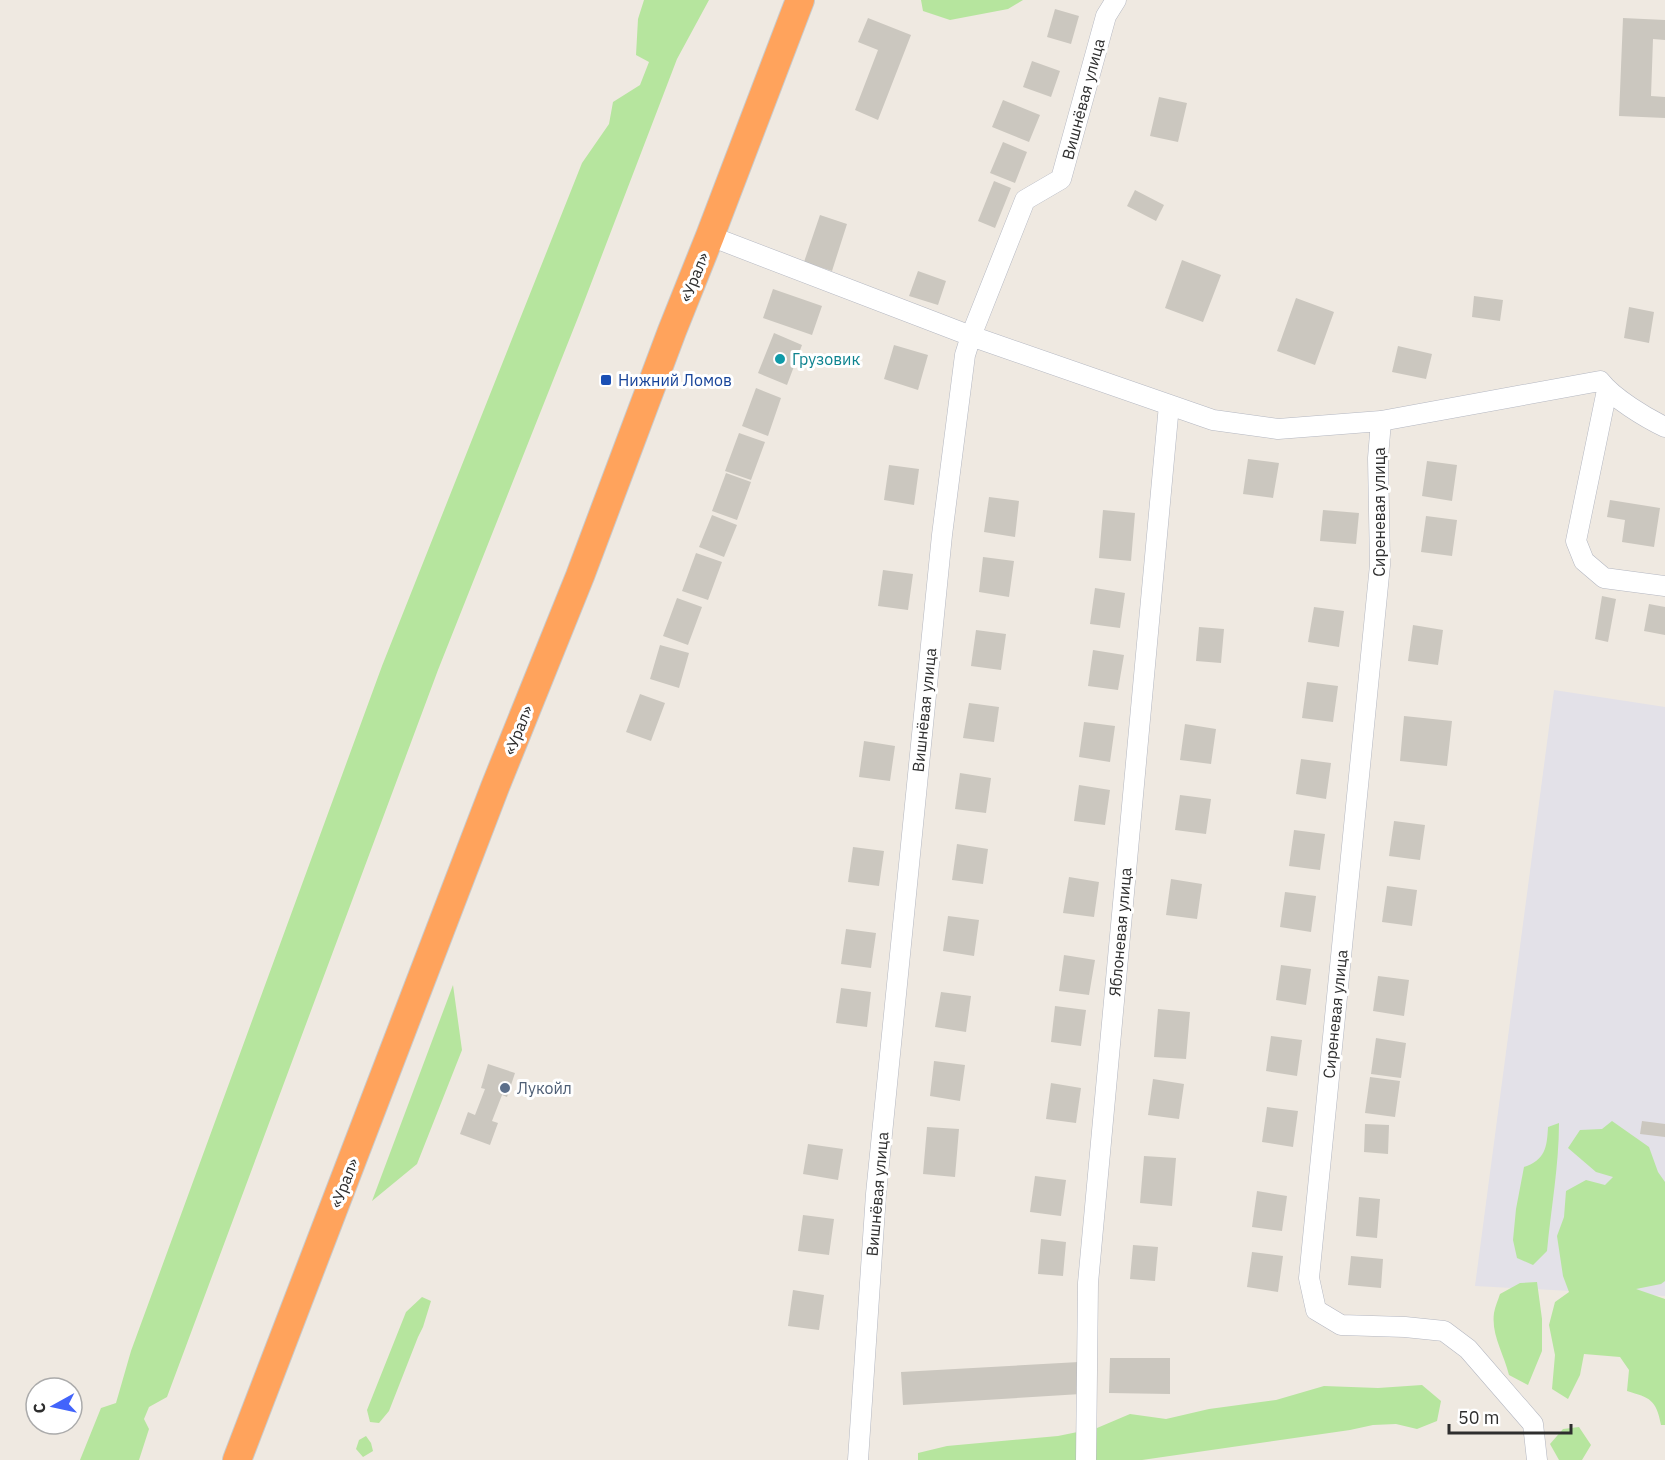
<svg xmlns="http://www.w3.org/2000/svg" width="1665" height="1460" font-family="'IBM Plex Sans',sans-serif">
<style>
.industrial{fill:#e3e1e8}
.green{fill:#b6e59e}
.building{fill:#cbc7bf}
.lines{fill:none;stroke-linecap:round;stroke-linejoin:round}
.minor-casing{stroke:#b4b7c1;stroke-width:21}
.highway-casing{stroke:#c9c9c9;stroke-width:30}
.minor{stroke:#fff;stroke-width:20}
.highway{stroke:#ffa35c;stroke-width:28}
.culture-dot{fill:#0f9aa8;stroke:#fff;stroke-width:2}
.transit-dot{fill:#1a4fb4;stroke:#fff;stroke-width:2}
.service-dot{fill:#5c6f8a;stroke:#fff;stroke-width:2}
.labels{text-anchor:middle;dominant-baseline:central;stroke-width:6;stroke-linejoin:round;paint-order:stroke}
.street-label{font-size:16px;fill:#2e2e2e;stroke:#fff}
.culture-label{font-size:16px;fill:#0d838f;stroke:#fff;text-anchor:start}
.transit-label{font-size:16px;fill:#164399;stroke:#fff;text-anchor:start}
.service-label{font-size:16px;fill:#4e5e75;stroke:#fff;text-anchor:start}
</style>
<rect width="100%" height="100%" fill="#efe9e1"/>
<path class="industrial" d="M1554,690L1665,707V1296L1475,1286Z"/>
<path class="green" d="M644,0H709L677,59L579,315L438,670L167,1397L149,1407L144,1419L149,1429L139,1460H80L101,1408L116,1403L131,1351L382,666L582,163L609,124L613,102L640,85L649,62L636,55L638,19Z
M921,0H1023L1008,9L950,20L923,11Z
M453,985L462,1050L417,1164L372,1201Z
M1612,1121L1649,1147L1658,1172L1665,1182V1281L1661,1284L1636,1289L1665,1299V1425H1661C1656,1399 1650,1398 1627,1391L1629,1370L1620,1357L1584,1354L1580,1375L1568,1399L1552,1389L1555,1355L1549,1325L1555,1302L1569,1292L1563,1276L1557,1236L1564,1217L1566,1191L1586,1180L1605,1185L1613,1177L1596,1172L1568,1148L1580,1130L1602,1129Z
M1559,1123C1559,1166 1551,1208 1547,1251L1533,1265L1517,1258L1513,1240L1516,1209L1524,1167C1545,1160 1547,1148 1548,1127Z
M1537,1282L1542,1319V1351L1528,1385L1509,1375C1504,1354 1491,1335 1494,1313C1495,1307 1498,1300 1500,1294L1520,1283Z
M422,1297L431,1301L423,1327L418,1337L389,1411L379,1423L370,1422L367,1410L406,1312Z
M1422,1385L1441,1401L1437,1421L1417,1429L1396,1424L1373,1425L1350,1430L1142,1460H918V1453L947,1446L1058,1436L1097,1428L1130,1414L1166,1419L1209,1409L1276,1400L1324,1386L1378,1388Z
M1579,1427L1591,1445L1582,1460H1559L1550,1444L1563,1429Z
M366,1436L371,1443L373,1451L363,1457L356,1449L359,1440Z"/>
<path class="building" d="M1055,9L1079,16L1071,44L1047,37Z
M868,18L911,35L878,120L855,110L878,50L858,42Z
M1623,18L1665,20V40L1653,39L1651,96L1665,97V118L1619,116Z
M1032,61L1060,71L1051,97L1023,87Z
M1159,97L1187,103L1178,142L1150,136Z
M1003,100L1040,115L1029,142L992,127Z
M1003,142L1027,152L1015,183L990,173Z
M994,181L1011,188L995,228L978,221Z
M1135,190L1164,205L1156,221L1127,206Z
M820,215L847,224L832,271L804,262Z
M1182,260L1221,275L1203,322L1165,308Z
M918,271L946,281L938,305L909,296Z
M773,289L822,306L812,335L763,318Z
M1474,296L1503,300L1500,321L1472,317Z
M1296,298L1334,312L1315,365L1277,351Z
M1629,307L1654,312L1649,343L1624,338Z
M774,333L802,345L787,385L758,373Z
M894,345L928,355L918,390L884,379Z
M1398,346L1432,354L1426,379L1392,372Z
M756,388L781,398L768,436L742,426Z
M739,433L765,442L751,480L725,471Z
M1248,459L1279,463L1273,498L1243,494Z
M1427,461L1457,465L1452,501L1422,496Z
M889,465L919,469L914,505L884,500Z
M726,473L751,482L737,520L712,511Z
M989,497L1019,501L1015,537L984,532Z
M1610,500L1660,508L1654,547L1622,542L1625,520L1607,517Z
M1103,510L1135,513L1131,561L1099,558Z
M1323,510L1359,513L1356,544L1320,541Z
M712,515L737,525L724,557L699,547Z
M1426,516L1457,520L1452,556L1421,552Z
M696,553L722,562L708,600L682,591Z
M983,557L1014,561L1009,597L979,592Z
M883,570L913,574L908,610L878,606Z
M1095,588L1125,593L1120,628L1090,624Z
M1602,596L1616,599L1608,642L1595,639Z
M677,598L702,607L688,645L663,636Z
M1649,604L1665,607V635L1644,631Z
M1314,607L1344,611L1339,647L1308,642Z
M1413,625L1443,630L1438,665L1408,661Z
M1199,627L1224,629L1221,663L1196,661Z
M976,630L1006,634L1001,670L971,666Z
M660,645L689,653L679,688L650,679Z
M1093,650L1124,655L1118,690L1088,686Z
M1307,682L1338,686L1333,722L1302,718Z
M640,694L665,703L651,741L626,732Z
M969,703L999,707L994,742L963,738Z
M1404,716L1452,721L1447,766L1400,761Z
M1084,722L1115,726L1110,762L1079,757Z
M1185,724L1216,729L1211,764L1180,760Z
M864,741L895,746L890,781L859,777Z
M1301,759L1331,763L1326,799L1296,794Z
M960,773L991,778L986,813L955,809Z
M1079,785L1110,790L1105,825L1074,821Z
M1180,795L1211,799L1206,834L1175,830Z
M1394,821L1425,825L1420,860L1389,856Z
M1294,830L1325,834L1320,870L1289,866Z
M957,844L988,849L983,884L952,880Z
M853,847L884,851L879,886L848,882Z
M1069,877L1099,882L1094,917L1063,913Z
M1171,879L1202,884L1197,919L1166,915Z
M1387,886L1417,890L1412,926L1382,922Z
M1285,892L1316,896L1311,932L1280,927Z
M948,916L979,920L974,956L943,951Z
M846,929L876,933L871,968L841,964Z
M1064,955L1095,960L1089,995L1059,991Z
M1281,965L1311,969L1306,1005L1276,1000Z
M1378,976L1409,980L1404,1016L1373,1011Z
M841,988L871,992L867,1027L836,1023Z
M941,992L971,996L966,1032L935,1027Z
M1055,1006L1086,1010L1081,1046L1051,1042Z
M1158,1009L1190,1012L1186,1059L1154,1057Z
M1271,1036L1302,1040L1297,1076L1266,1071Z
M1376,1038L1406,1043L1401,1078L1371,1074Z
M934,1061L965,1065L960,1101L930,1096Z
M488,1064L515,1073L507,1097L502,1095L492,1121L498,1123L490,1145L460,1134L468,1112L475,1115L485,1089L481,1088Z
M1370,1077L1400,1081L1395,1117L1365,1113Z
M1153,1079L1184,1084L1179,1119L1148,1115Z
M1051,1083L1081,1088L1076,1123L1046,1119Z
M1267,1107L1298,1111L1293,1147L1262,1142Z
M1642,1121L1665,1124V1137L1640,1134Z
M1365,1124L1389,1125L1388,1154L1364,1152Z
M927,1127L959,1129L955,1177L923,1174Z
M808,1144L843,1149L838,1180L803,1174Z
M1144,1156L1176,1158L1172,1206L1140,1203Z
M1035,1176L1066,1180L1061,1216L1030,1212Z
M1257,1191L1287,1196L1282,1231L1252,1227Z
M1359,1197L1380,1199L1377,1238L1356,1236Z
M803,1215L834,1219L829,1255L798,1251Z
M1041,1239L1066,1242L1063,1276L1038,1274Z
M1133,1245L1158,1247L1155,1281L1130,1279Z
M1252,1252L1283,1256L1278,1292L1247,1287Z
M1351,1256L1383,1259L1381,1288L1348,1285Z
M793,1290L824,1295L819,1330L788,1326Z
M1110,1358H1170V1394L1109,1393Z
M1079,1362L1081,1394L903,1405L901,1372Z"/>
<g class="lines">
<g class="minor-casing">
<path id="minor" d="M710,236L971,336L1213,420L1278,429L1381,421L1600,381C1613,398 1646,418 1665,427
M1607,390L1576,541L1584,561L1604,578L1665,586
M1381,421L1378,458L1380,565L1309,1278L1316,1310L1341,1325L1405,1327L1444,1331L1468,1349L1533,1424L1537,1460
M858,1460L876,1194L942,535L965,355L971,336L1025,200L1061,179L1106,16L1116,0
M1086,1460L1088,1283L1169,405"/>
</g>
<g class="highway-casing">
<path id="highway" d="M237,1460L495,787L580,576L672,331L710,236L800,0"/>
</g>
<use href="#minor" class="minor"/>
<use href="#highway" class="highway"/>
</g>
<circle class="culture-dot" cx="780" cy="359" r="6"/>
<rect class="transit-dot" x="600" y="374" width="12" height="12" rx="3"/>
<circle class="service-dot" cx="505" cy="1088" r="6"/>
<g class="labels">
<g class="street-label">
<text transform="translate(1083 99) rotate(-75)">Вишнёвая улица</text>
<text transform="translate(694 277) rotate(-68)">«Урал»</text>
<text transform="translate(1379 512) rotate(-90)">Сиреневая улица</text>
<text transform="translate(924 710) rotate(-84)">Вишнёвая улица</text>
<text transform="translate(518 730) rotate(-68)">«Урал»</text>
<text transform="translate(1120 932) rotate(-85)">Яблоневая улица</text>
<text transform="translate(1335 1014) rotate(-84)">Сиреневая улица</text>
<text transform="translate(344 1183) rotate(-69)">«Урал»</text>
<text transform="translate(877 1194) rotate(-85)">Вишнёвая улица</text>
</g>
<g class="culture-label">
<text x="792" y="359">Грузовик</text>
</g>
<g class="transit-label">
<text x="618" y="380">Нижний Ломов</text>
</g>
<g class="service-label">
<text x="517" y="1088">Лукойл</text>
</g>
</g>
<g transform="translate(54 1406) rotate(262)"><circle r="28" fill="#ffffff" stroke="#ababab" stroke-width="1.5"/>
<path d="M0-4.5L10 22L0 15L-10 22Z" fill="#4264fb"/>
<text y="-9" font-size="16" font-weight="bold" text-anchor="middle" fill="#2e2e2e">С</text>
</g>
<path d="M1449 1424v9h122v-9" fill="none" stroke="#2e2e2e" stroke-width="3"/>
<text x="1458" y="1424" font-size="18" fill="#2e2e2e" stroke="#ffffff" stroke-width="4.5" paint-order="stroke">50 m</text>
</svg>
